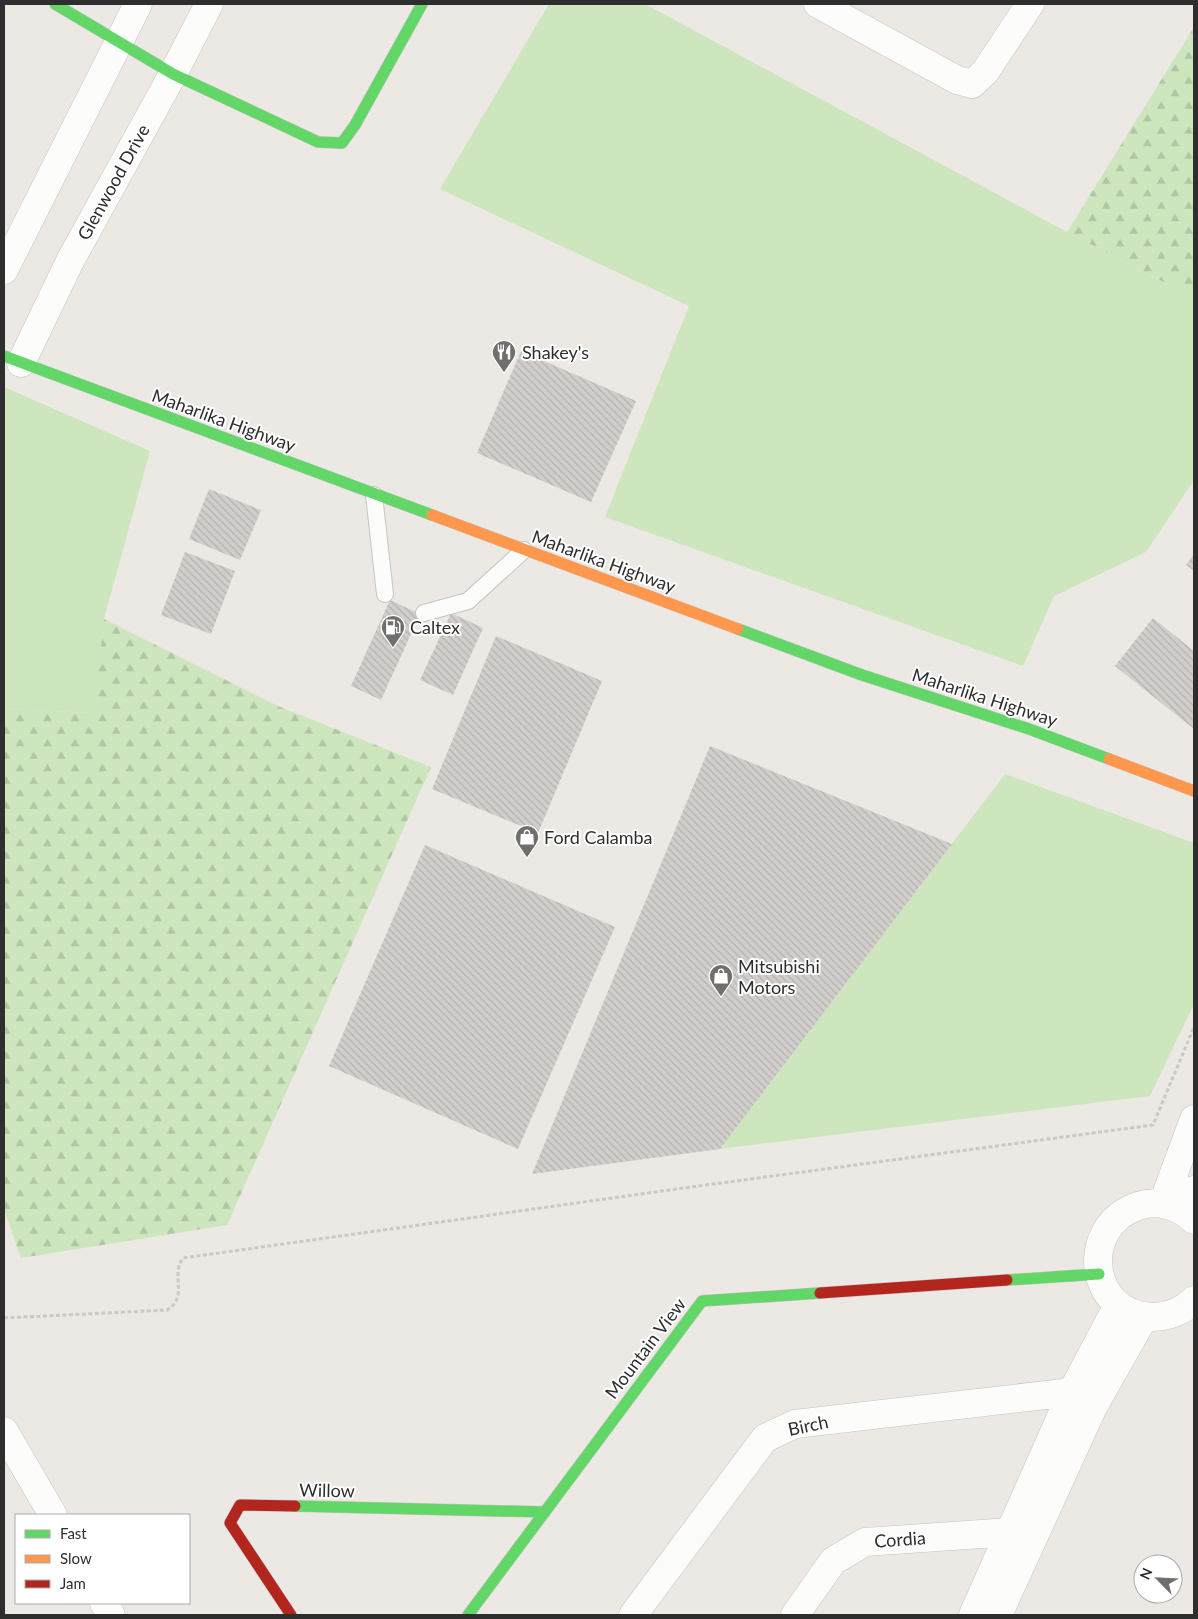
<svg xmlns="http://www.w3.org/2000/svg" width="1198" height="1619" font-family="Lato,sans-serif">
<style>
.grass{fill:#cee6be}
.forest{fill:url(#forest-firs)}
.building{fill:url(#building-back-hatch)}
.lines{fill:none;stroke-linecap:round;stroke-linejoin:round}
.lane-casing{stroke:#c5c4c5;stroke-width:18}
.street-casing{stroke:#c5c4c5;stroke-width:29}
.fast-casing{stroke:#c5c4c5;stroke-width:12}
.slow-casing{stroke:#c5c4c5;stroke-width:12}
.jam-casing{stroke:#c5c4c5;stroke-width:12}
.path{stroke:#c9c9c8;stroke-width:3;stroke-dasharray:4 2.5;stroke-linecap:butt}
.lane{stroke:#fcfcfb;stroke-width:16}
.street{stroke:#fcfcfb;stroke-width:28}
.fast{stroke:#63d668;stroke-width:11}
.slow{stroke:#ff974d;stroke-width:11}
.jam{stroke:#b3261e;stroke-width:11}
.labels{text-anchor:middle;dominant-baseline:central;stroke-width:4;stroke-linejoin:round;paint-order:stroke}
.street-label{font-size:18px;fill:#2e2e2e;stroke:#fff}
.poi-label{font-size:18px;fill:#2e2e2e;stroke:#fff;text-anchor:start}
</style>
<defs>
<pattern id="forest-firs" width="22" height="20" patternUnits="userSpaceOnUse" patternTransform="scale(1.25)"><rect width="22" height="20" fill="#cee6be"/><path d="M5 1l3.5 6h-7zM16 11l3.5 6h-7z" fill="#b1c6a4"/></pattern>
<pattern id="building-back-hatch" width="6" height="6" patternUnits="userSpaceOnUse" patternTransform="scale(1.25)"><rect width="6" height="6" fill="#d1cecb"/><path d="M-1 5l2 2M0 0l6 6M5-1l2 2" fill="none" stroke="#b4b1af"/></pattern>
</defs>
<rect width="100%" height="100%" fill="#ece8e4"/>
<path class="grass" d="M549,4H645L1067,232L1194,298V480L1146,552L1054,596L1023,666L605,517L689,306L440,189Z
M4,387L150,451L104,619L95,713L4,709Z
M1005,774L1194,843V1004L1150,1096L720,1149Z"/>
<path class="forest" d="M1194,27V298L1067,232Z
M104,619L278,706L431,767L227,1225L21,1258L4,1209V709L94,713Z"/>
<path class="building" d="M521,351L636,401L591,502L477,453Z
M209,489L261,510L240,560L189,539Z
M185,552L235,571L211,634L161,615Z
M1194,554V571L1186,565Z
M390,600L420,614L381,700L351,686Z
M451,613L483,628L453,695L420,680Z
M1153,618L1194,651V729L1115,666Z
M496,636L602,681L538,833L432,789Z
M710,746L952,844L720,1149L532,1174Z
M425,845L615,927L518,1149L329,1066Z"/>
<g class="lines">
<g class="lane-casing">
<path id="lane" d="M374,495L385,594
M424,613L468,601L524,550"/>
</g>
<g class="street-casing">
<path id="street" d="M818,4L957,80L972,84L985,72L1030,4
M4,270L138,4
M21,363L70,261L173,74L209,4
M1163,1203L1194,1119
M1185,1212L1194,1190
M1194,1220C1179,1206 1158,1199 1138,1206C1077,1227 1089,1316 1153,1317C1168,1317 1183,1311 1194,1300
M4,1431L53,1515
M104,1603L111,1615
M633,1615L765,1438L795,1424L1072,1392
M795,1615L833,1561L865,1542L1010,1532
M973,1615L1072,1392L1118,1305
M998,1615L1093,1407L1144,1317"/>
</g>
<g class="fast-casing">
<path id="fast" d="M55,4L173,74L318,142L342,143L355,125L422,4
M4,356L432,515
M738,629L862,675L1029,729L1109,759
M1007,1280L1099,1274
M295,1506L545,1512
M468,1615L702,1301L820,1293"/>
</g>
<g class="slow-casing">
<path id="slow" d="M432,515L738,629
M1109,759L1194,791"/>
</g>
<g class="jam-casing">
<path id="jam" d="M820,1293L1007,1280
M291,1615L230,1523L240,1505L295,1506"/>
</g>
<path class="path" d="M4,1318L167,1310C189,1297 170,1276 183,1258L691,1187L1153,1125L1194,1027"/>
<use href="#lane" class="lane"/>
<use href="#street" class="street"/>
<use href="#fast" class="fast"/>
<use href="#slow" class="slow"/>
<use href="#jam" class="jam"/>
</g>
<defs>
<g id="restaurant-pin" transform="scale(1.25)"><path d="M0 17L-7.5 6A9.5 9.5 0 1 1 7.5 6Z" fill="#706f6e" stroke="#fff"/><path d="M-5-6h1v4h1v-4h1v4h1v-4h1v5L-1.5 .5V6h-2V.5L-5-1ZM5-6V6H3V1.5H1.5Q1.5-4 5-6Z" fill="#fff"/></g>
<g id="fuel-pin" transform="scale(1.25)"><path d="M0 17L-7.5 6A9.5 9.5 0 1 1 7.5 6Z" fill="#706f6e" stroke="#fff"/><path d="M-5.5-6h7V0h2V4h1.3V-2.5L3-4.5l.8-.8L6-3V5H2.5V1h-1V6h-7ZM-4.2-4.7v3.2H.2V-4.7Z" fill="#fff"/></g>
<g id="shop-pin" transform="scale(1.25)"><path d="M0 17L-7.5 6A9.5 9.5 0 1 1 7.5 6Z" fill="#706f6e" stroke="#fff"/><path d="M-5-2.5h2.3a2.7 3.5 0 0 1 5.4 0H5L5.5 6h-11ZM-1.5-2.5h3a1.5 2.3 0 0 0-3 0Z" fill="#fff"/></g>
</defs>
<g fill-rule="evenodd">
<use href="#restaurant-pin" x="504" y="352"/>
<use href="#fuel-pin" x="393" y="627"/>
<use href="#shop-pin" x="527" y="837"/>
<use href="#shop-pin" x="721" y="976"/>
</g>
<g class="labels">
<g class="street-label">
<text transform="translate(113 182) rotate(-61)">Glenwood Drive</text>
<text transform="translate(224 420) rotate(20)">Maharlika Highway</text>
<text transform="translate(604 561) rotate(20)">Maharlika Highway</text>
<text transform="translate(985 697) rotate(18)">Maharlika Highway</text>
<text transform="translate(645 1348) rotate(-53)">Mountain View</text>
<text transform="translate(808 1425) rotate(-12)">Birch</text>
<text transform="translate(327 1490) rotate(1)">Willow</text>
<text transform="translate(900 1539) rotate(-4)">Cordia</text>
</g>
<g class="poi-label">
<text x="522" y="352">Shakey's</text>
<text x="410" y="627">Caltex</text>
<text x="544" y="837">Ford Calamba</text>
<text x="738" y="966">Mitsubishi<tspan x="738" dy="21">Motors</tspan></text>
</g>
</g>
<rect width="1198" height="1619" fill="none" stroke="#2e2e2e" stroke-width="10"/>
<rect x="15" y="1514" width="175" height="90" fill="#ffffff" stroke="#ababab"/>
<rect x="25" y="1530" width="25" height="8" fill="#63d668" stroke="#ababab"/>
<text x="60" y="1539" font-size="15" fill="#2e2e2e">Fast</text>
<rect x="25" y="1555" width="25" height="8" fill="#ff974d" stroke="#ababab"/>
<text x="60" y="1564" font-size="15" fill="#2e2e2e">Slow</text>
<rect x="25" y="1580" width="25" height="8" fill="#b3261e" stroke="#ababab"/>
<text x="60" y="1589" font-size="15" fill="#2e2e2e">Jam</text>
<g transform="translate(1158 1579) rotate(294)"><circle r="24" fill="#ffffff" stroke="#ababab"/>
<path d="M0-4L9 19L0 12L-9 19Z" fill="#706f6e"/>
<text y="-8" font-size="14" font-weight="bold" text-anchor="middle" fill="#2e2e2e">N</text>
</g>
</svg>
